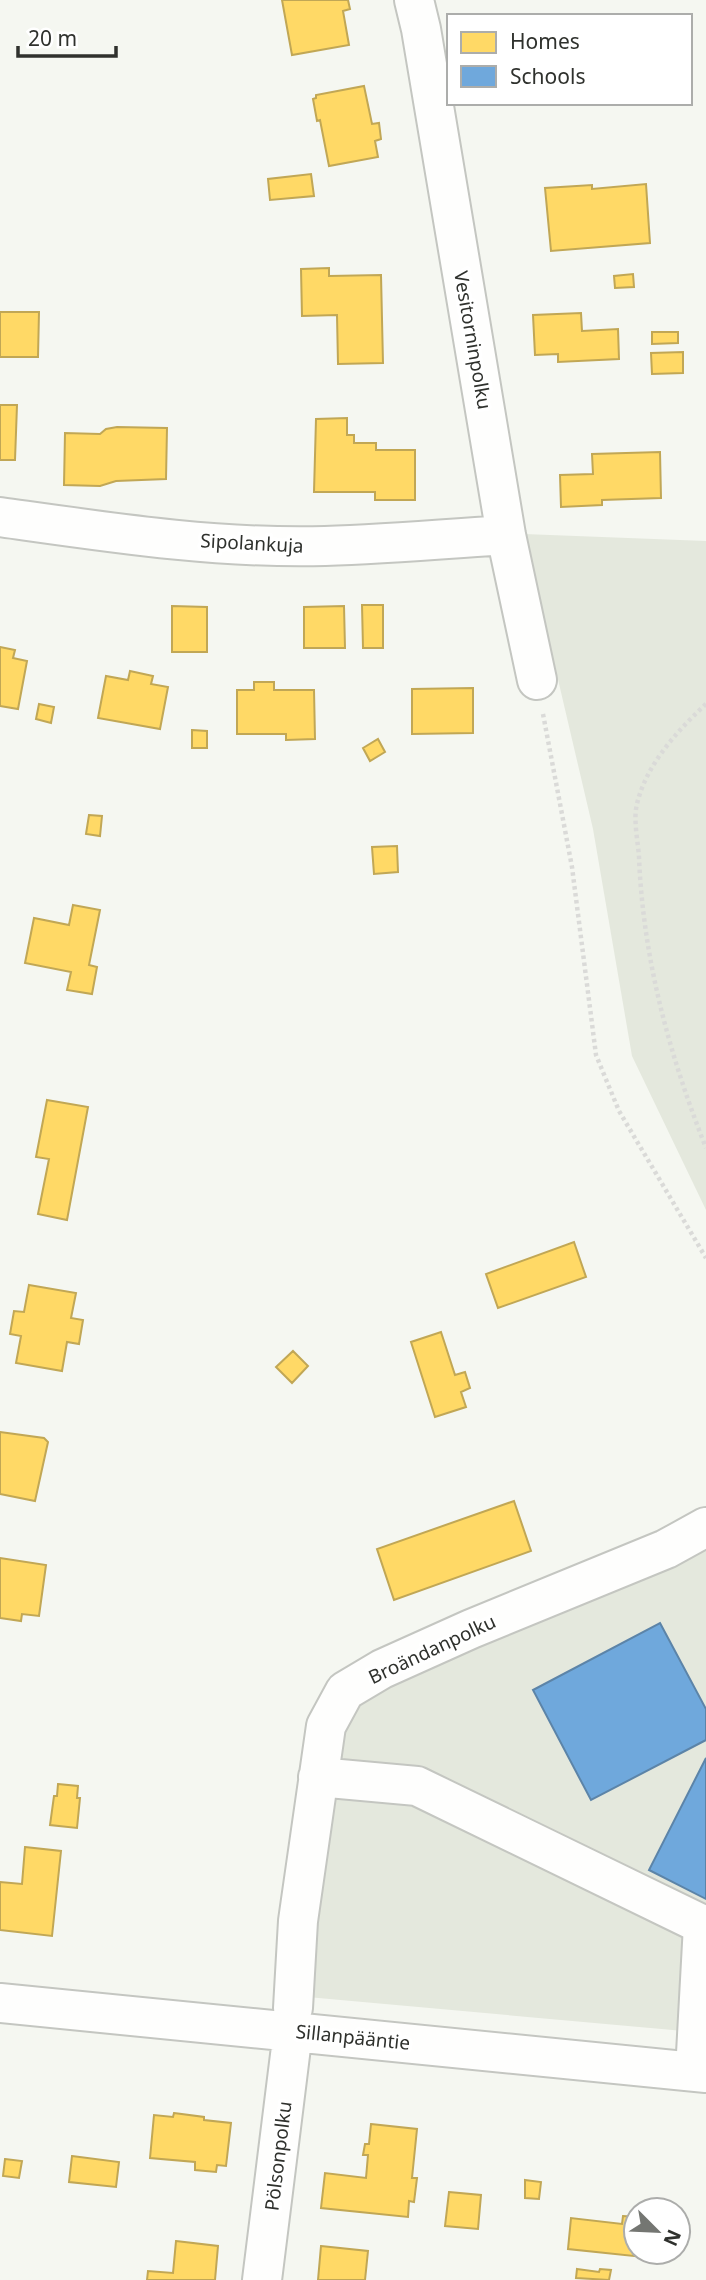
<svg xmlns="http://www.w3.org/2000/svg" width="706" height="2280" font-family="'Noto Sans',sans-serif">
<style>
.built{fill:#e4e8dd}
.homes{fill:#ffd966;stroke:#c1a755;stroke-width:2}
.schools{fill:#6fa8dc;stroke:#5c84a8;stroke-width:2}
.lines{fill:none;stroke-linecap:round;stroke-linejoin:round}
.minor-casing{stroke:#c4c6c1;stroke-width:42}
.path{stroke:#dadad8;stroke-width:4.5;stroke-dasharray:3.5 3.5;stroke-linecap:butt}
.minor{stroke:#fefefd;stroke-width:38}
.labels{text-anchor:middle;dominant-baseline:central;stroke-width:7;stroke-linejoin:round;paint-order:stroke}
.street-label{font-size:19px;fill:#2f312d;stroke:#fff}
</style>
<rect width="100%" height="100%" fill="#f5f7f1"/>
<path class="built" d="M524,534L706,541V1210L632,1056L593,829Z
M706,1508V2033L285,1995L315,1725Z"/>
<path class="homes" d="M282,0H348L350,9L343,11L349,45L292,55Z
M364,86L372,124L379,123L381,139L375,141L378,157L329,166L320,120L317,121L313,99L316,98V95Z
M311,174L314,196L270,200L268,179Z
M646,184L650,243L551,251L545,188L592,185V189Z
M329,268V276L381,275L383,363L338,364L337,315L302,316L301,269Z
M633,274L634,287L615,288L614,276Z
M0,312H39L38,357H0Z
M581,313L582,331L618,329L619,359L558,362V354L535,355L533,315Z
M652,332H678V343L652,344Z
M683,352V373L652,374L651,353Z
M0,405H17L15,460H0Z
M347,418V435H354V443H376V450H415V500H375V492H314L316,419Z
M117,427L167,428L166,479L116,481L100,486L64,485L65,433L100,434L106,429Z
M660,452L661,498L602,500V505L561,507L560,475L593,474L592,454Z
M362,605H383V648H363Z
M172,606L207,607V652H172Z
M344,606L345,648H304V607Z
M0,647L15,650L13,658L27,661L18,709L0,706Z
M130,671L153,676L151,684L168,687L160,729L98,718L106,676L128,680Z
M254,682H274V690H314L315,739L286,740V734H237V690H254Z
M473,688V733L412,734V689Z
M39,704L54,707L51,723L36,719Z
M192,730L207,731V748H192Z
M378,739L385,752L370,761L363,748Z
M89,815L102,816L100,836L86,834Z
M397,846L398,872L374,874L372,847Z
M73,905L100,910L89,965L97,967L92,994L67,990L71,972L25,963L34,918L69,925Z
M47,1100L88,1107L67,1220L38,1214L49,1159L36,1157Z
M574,1242L586,1277L498,1308L486,1274Z
M29,1285L76,1293L71,1318L83,1320L79,1344L67,1342L62,1371L16,1363L21,1336L10,1334L14,1311L24,1312Z
M441,1332L455,1375L465,1372L470,1388L461,1392L466,1407L435,1417L411,1342Z
M293,1351L308,1366L292,1383L276,1367Z
M0,1432L44,1438L48,1442L35,1501L0,1494Z
M514,1501L531,1551L394,1600L377,1549Z
M0,1558L46,1565L39,1616L22,1614L21,1621L0,1618Z
M58,1784L78,1786L77,1798H80L77,1828L50,1825L54,1796H57Z
M25,1847L61,1851L52,1936L0,1930V1882L22,1884Z
M174,2113L204,2117V2120L231,2123L226,2166L217,2165L216,2172L195,2170V2162L150,2158L154,2115L173,2117Z
M371,2124L417,2129L412,2178H417L414,2202L409,2201L408,2217L321,2208L325,2173L366,2178L368,2155H363L365,2144H369Z
M72,2156L119,2162L116,2187L69,2182Z
M5,2159L22,2161L19,2178L3,2176Z
M525,2180L541,2182L539,2199L525,2198Z
M449,2192L481,2195L478,2229L445,2226Z
M623,2216L636,2217V2252H643V2257L568,2249L571,2218L622,2224Z
M176,2241L218,2246L215,2280H147L148,2271L173,2273Z
M321,2246L368,2251L365,2280H318Z
M577,2269L599,2272L600,2269L611,2270L609,2280L576,2278Z"/>
<path class="schools" d="M660,1623L706,1709V1740L591,1800L533,1690Z
M706,1758V1899L649,1870Z"/>
<g class="lines">
<g class="minor-casing">
<path id="minor" d="M414,0L421,29L506,535L537,680
M0,517C107,532 216,549 325,546C385,544 446,539 506,535
M318,1777L417,1786L703,1925L695,2072
M0,2003L706,2073
M293,2008L298,1921L326,1726L345,1691L382,1669L471,1629L666,1549L706,1527
M262,2280L293,2031"/>
</g>
<path class="path" d="M706,704C677,731 646,765 637,804C633,820 638,841 639,857C643,958 669,1054 706,1148
M543,714L572,867L596,1055L619,1111L706,1258"/>
<use href="#minor" class="minor"/>
</g>
<g class="labels">
<g class="street-label">
<text transform="translate(473 340) rotate(80)">Vesitorninpolku</text>
<text transform="translate(252 543) rotate(3)">Sipolankuja</text>
<text transform="translate(432 1649) rotate(-25)">Broändanpolku</text>
<text transform="translate(353 2037) rotate(6)">Sillanpääntie</text>
<text transform="translate(278 2156) rotate(-83)">Pölsonpolku</text>
</g>
</g>
<rect x="447" y="14" width="245" height="91" fill="#ffffff" stroke="#acadab" stroke-width="2"/>
<rect x="461" y="32" width="35" height="21" fill="#ffd966" stroke="#acadab" stroke-width="2"/>
<text x="510" y="49" font-size="21" fill="#2f312d">Homes</text>
<rect x="461" y="66" width="35" height="21" fill="#6fa8dc" stroke="#acadab" stroke-width="2"/>
<text x="510" y="84" font-size="21" fill="#2f312d">Schools</text>
<g transform="translate(657 2231) rotate(114)"><circle r="33" fill="#ffffff" stroke="#acadab" stroke-width="2"/>
<path d="M0-5L12 26L0 18L-12 26Z" fill="#747672"/>
<text y="-10" font-size="19" font-weight="bold" text-anchor="middle" fill="#2f312d">N</text>
</g>
<path d="M18 46v10h98v-10" fill="none" stroke="#2f312d" stroke-width="3.5"/>
<text x="28" y="46" font-size="21" fill="#2f312d" stroke="#ffffff" stroke-width="5" paint-order="stroke">20 m</text>
</svg>
